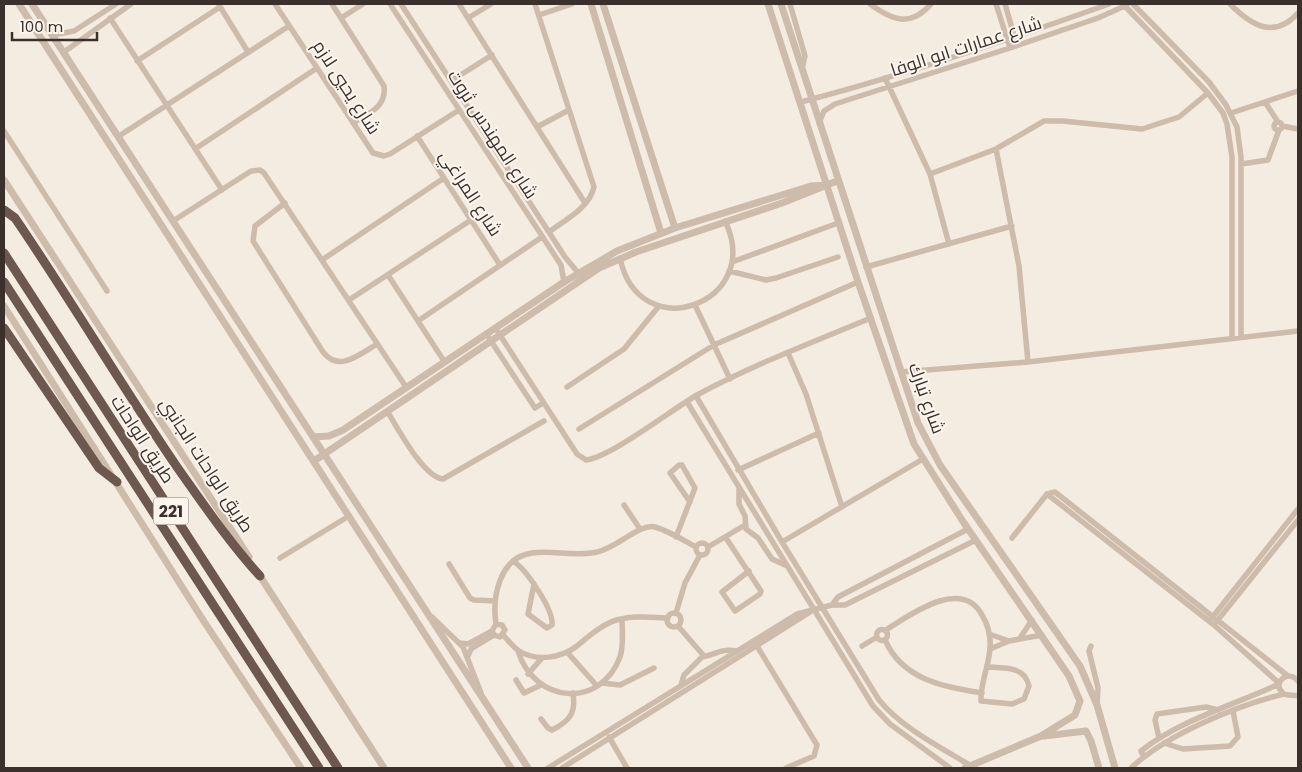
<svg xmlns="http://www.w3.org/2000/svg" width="1302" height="772" font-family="Poppins,Cairo,sans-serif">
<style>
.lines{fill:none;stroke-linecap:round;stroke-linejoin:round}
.minor{stroke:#cdbbac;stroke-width:5.5}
.tertiary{stroke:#cdbbac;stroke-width:7}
.trunk{stroke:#6c584f;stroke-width:9}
.labels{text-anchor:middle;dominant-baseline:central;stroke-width:4;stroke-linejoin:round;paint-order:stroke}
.shield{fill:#fbf5ee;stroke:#756b66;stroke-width:1}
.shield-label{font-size:16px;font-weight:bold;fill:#3b302b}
.street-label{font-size:18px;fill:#3b302b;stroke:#fbf5ee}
</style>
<rect width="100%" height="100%" fill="#f4ebe1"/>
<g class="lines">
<path class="minor" d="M275,4L373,153L384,156L390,154L459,110
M332,4L384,86C387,107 368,114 353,123
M390,4L561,265L564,282
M401,4L565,257L580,275
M459,4L585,203
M535,4L594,187C590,207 565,220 549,232
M790,4L805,56L802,69
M870,4C892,20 910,28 931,4
M996,4L1010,48
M1005,4L1015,39
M1123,4L1208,93L1223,113L1227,124L1232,157V338
M1133,4L1209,82L1226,105L1237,127L1241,157V337
M1230,4C1251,25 1274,40 1298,13
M219,5L248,52
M539,15L572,4
M110,18L222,190
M341,18L363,4
M468,18L491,4
M53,35L74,31L116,4
M64,52L131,4
M137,61L220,7
M885,78L930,174L949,244
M451,81L492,55
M801,102C905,75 1008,40 1109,4
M1265,102L1278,122
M1231,113L1298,91
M1274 126a4 4 0 1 1 8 0a4 4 0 1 1-8 0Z
M819,123L824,111L835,104L1010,48L1098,18L1127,5
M1282,126L1298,129
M537,127L569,110
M4,131L107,291
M119,136L289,26
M417,136L500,265
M195,149L317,68
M996,149L1019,266L1028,362
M1241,164L1268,160L1279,130
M930,174L996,149L1044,121H1063L1142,129L1179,117L1208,93
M285,203L255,226L253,241L323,352C339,373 360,354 377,344
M173,221L251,171L260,170L264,173L406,387
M620,258C639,349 765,303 725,221
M322,260L444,178
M732,262L838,223
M866,267L1012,226
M729,271L766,280L776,278L838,257
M388,275L444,361
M349,300L471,220
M695,305L730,379
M418,321L542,237
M498,332L577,454L586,460C611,457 671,410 697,395C753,365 813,342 871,318
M489,338L535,408L543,403
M788,353L806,394L842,507
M901,372L1028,362L1298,331
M567,387L624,349L659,306
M696,396L782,542L879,700C902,728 940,747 971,766
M687,402L873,706L890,724L950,768
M387,411C398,428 423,477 443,479L544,421
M579,429L714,345L858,282
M738,470L819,433
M739,489V504L745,516L746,529L758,538L772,559L785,565
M1047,494L1214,625L1279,683
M624,505L640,529
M968,529L838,597L832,605H845L976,540
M676,537L695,488L682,465H679L670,473L690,502
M726,538L761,591L760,594L735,611L722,592L749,571
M1012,538L1047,494L1055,492L1288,676
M782,542L923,459
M696 549a6 6 0 1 1 12 0a6 6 0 1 1-12 0Z
M708,547L745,525
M280,558L349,516
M513,561C526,569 554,610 552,625L547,628L528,614L534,584
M449,564L470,598L474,600L495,601
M667 620a7 7 0 1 1 14 0a7 7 0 1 1-14 0Z
M676,613L685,583L700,555
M432,617L463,647L481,693
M1211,619L1298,509
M1217,621L1298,520
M496,624C492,598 499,557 532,553C553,550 575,557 597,552C617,548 640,523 655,527C669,531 683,540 696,547
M678,626L704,656
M876.5 635a5.5 5.5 0 1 1 11 0a5.5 5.5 0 1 1-11 0Z
M886,630C911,614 962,577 982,615C988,625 991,637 990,648C989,666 980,684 981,701L1012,704L1024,699L1029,686C1025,666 1004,668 987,667
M989,634L1009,641
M503,635C508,640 513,647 519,651C537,662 561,658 577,646C588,637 597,628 611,622C629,615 648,617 668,618
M1020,638L1032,620
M885,640C903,680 942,686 982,693
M460,643L468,644L492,631L496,624L502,625L505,630L500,637L494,635L492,631
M757,646L817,745L814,756L786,768
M862,646L877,637
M1091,646L1089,651L1098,688L1097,705
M990,649L1009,641L1042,635
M518,651C534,703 600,710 620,657C624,645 622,631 622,619
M567,652L597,686
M468,656L471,649L494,635
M528,674L542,658
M516,680L524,693L541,685
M1298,681C1288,668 1271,684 1283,693C1287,697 1293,694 1298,696
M602,683L620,685L654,668
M681,685L684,675L702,657C716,655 720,648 736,651
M541,719L548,728L552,730C570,721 576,713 573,693
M609,737L627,768
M1159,738L1155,720L1157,714L1206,707L1218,710
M1164,743L1183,749L1230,746L1238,737L1233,711
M1144,757L1141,751C1180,720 1234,705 1279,684
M548,768L797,614L832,605
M562,768L810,612
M1131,768C1166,735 1237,705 1284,694"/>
<path class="tertiary" d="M19,4L511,768
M32,4L528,768
M591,4L661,233
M603,4L675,228
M768,4L858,282L914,444L962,520L1069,676L1080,701L1075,715L1041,736L965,768
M781,4L918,423L940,465L1080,666L1097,705L1115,768
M4,180L249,557
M4,306L203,620L301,768
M313,437L329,436L343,430L564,282L617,251L675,228L811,186L827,185
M314,461L599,268L636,252L782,203L837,181
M258,573L384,768
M1044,736L1086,731L1091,741L1099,768"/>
<path class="trunk" d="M4,210L15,218C71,300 121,385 177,467C204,505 229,542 260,576
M4,253L338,768
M4,282L319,768
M4,328L99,468L117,482"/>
</g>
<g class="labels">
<rect class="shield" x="153.5" y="497.5" width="35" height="27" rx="4"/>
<g class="shield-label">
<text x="171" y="511">221</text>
</g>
<g class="street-label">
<text transform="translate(966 46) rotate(-18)">شارع عمارات ابو الوفا</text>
<text transform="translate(347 87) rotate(57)">شارع يحيي لازم</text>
<text transform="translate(493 134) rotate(57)">شارع المهندس ثروت</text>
<text transform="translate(471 193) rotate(57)">شارع المراغي</text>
<text transform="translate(927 398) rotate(70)">شارع تبارك</text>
<text transform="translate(143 439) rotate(57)">طريق الواحات</text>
<text transform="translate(207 465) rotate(57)">طريق الواحات الجانبي</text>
</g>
</g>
<rect width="1302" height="772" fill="none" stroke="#3b302b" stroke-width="10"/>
<path d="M12 32v8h85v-8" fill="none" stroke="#3b302b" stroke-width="2.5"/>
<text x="20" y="32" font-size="15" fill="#3b302b" stroke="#fbf5ee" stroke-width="4" paint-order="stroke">100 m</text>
</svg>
